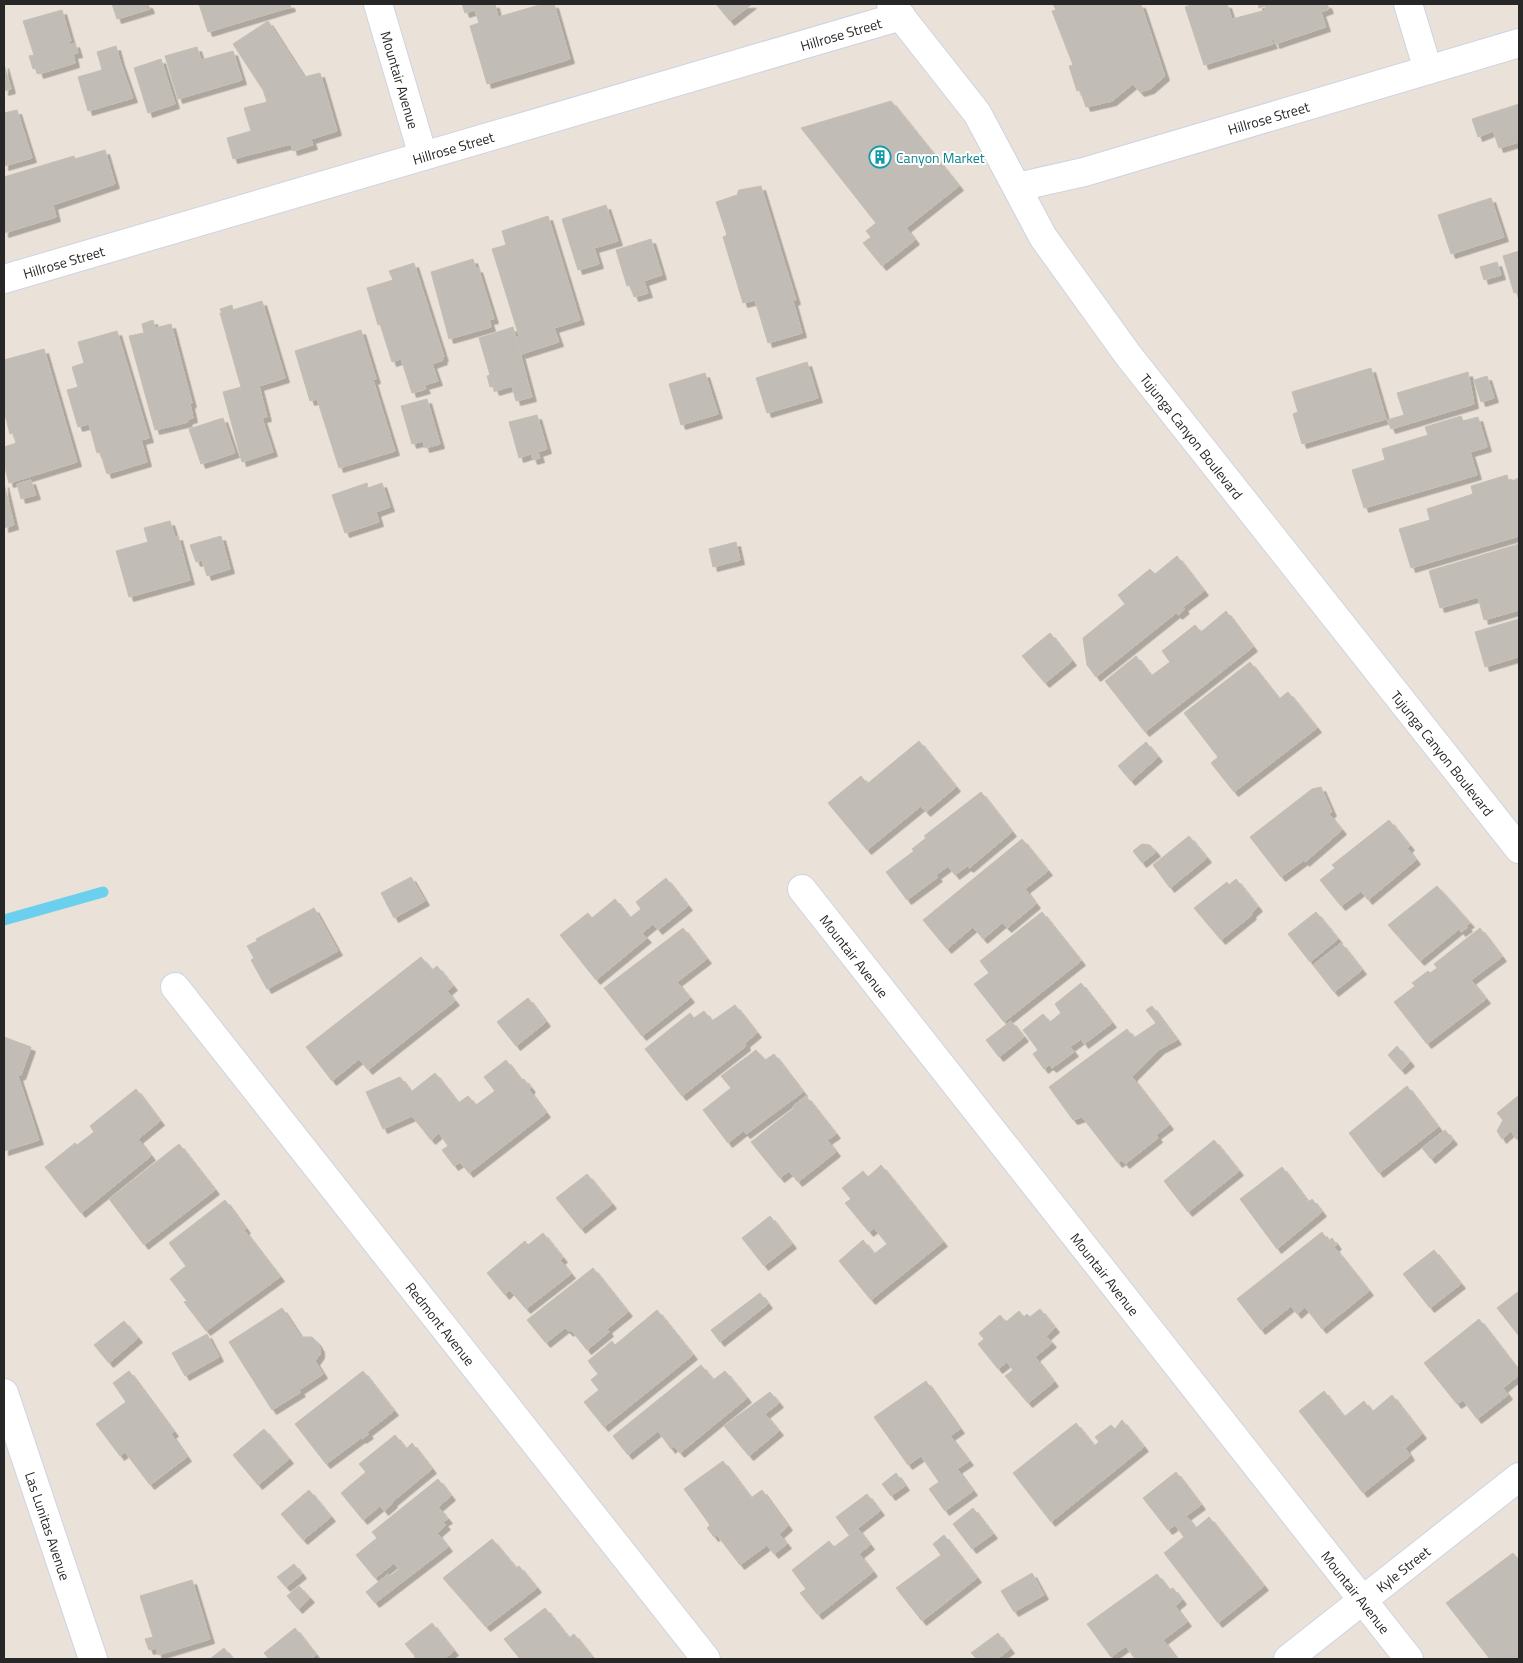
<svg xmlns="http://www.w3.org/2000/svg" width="1523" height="1663" font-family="'Titillium Web',sans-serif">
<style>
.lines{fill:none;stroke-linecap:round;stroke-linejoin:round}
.stream{stroke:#6bd0ed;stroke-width:11}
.building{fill:#c2bcb6;stroke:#c5beb3;filter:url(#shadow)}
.street-casing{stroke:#ced3e1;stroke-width:30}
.secondary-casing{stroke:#ced3e1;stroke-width:30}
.street{stroke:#fff;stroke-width:28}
.secondary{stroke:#fff;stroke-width:28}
.labels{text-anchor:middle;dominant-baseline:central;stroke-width:4;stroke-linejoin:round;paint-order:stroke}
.street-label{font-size:14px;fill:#272727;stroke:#fff}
.culture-label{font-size:14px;fill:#0d838f;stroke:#fff;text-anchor:start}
</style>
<defs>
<filter id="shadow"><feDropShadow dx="4.5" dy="4.5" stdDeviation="0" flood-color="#0004"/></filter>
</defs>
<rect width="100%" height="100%" fill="#eae2d9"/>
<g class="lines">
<path class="stream" d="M4,920L103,892"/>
</g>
<path class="building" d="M112,4H148L150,9L117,19Z
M199,4H290L291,7L208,32Z
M462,4H495L498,17L543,4H554L570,59L487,84L470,26L479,23L475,10L465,13Z
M716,4H752L730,21Z
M1053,4H1141L1165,76L1150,89L1140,92L1133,84L1112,101L1086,107L1080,90L1077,91L1069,66L1073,65L1052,11L1056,10Z
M1195,4H1227L1232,19L1266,10L1265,6L1259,8L1258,4H1327L1329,9L1321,12L1326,27L1275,44L1274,39L1271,40L1273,44L1204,65L1185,7Z
M62,10L71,41L69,42L70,45L75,43L78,53L73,54L75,63L39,74L37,68L33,69L29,56L34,55L23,21Z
M268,21L304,77L320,73L337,131L311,139L313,145L293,151L291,144L233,159L227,138L251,131L244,108L267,102L263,90L233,44Z
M116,46L120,61L101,66L97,52Z
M197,47L201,60L233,51L242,80L178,99L165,56Z
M161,59L175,104L148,113L134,68Z
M120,61L133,98L88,111L78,77L102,70L101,66Z
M4,64L11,89L4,91Z
M891,101L959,186L906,228L915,240L882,266L863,243L871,237L866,231L876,223L801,128Z
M1519,104V142L1499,148L1493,131L1478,137L1472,119Z
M17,110L32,158L4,166V113Z
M105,150L115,184L53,205L56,217L4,233V177L74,156L75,159Z
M761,186L796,300L793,301L802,333L768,343L755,300L743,303L723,237L727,235L716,202L737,195L739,190Z
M1491,198L1504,237L1451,254L1438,215Z
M606,205L618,241L594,248L599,264L578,270L562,219Z
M548,216L580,320L554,328L559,342L521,354L516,337L519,336L492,249L506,245L502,231Z
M651,239L662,275L644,281L648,293L634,297L630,285L627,286L616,250Z
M1519,251V292L1514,293L1503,256Z
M473,259L476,269L478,268L494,319L489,320L491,327L449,339L431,272Z
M1497,262L1501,275L1484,280L1480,267Z
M414,263L444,357H442L443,360L432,364L438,381L424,385L426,389L412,393L401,359L392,362L380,324L378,325L367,288L393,280L389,271Z
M262,301L285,378L259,386L267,417L262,418L273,452L242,462L223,392L241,387L220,313H222L220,309L232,305L233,310Z
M153,320L155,328L171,324L192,403L190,404L193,418L187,420L188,422L155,430L129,336L144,333L142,324Z
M513,327L532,397L516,401L512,386L495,391L493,386L490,387L487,376L490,375L479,338Z
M361,330L376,379L373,380L395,451L339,468L317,399L310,401L295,351Z
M117,331L149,438L141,440L147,462L107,474L100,452L97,453L89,424L78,427L67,390L78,387L72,367L84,363L78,342Z
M44,349L77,462L9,483L4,464V447L16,443L13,433L10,434L4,411V360Z
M807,362L818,398L767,413L756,378Z
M1371,368L1386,419L1302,444L1293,414L1298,412L1292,392Z
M1468,372L1474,404L1391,429L1387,420L1404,415L1397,393Z
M705,373L718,414L681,425L669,384Z
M1487,376L1494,398L1481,402L1474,380Z
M427,399L440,444L425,448L423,441L412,444L401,406Z
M537,415L547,449L538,452L540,458L533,460L531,454L519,458L509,422Z
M1461,416L1463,421L1478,417L1487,447L1470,452L1477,475L1364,508L1352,470L1385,460L1382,449L1428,435L1425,427Z
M223,418L235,453L201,464L189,429Z
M1507,475L1509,482L1519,478V536L1411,568L1399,529L1430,520L1427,509L1473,494L1471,486Z
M31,480L36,495L21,499L17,484Z
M4,483L14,525L4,528Z
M367,483L368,488L382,483L390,507L376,512L379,522L345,533L332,495Z
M170,521L175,537L178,536L190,580L129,597L116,551L148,542L144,528Z
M221,536L230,569L207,576L202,560L196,562L190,545Z
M736,542L740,560L713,567L709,549Z
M1519,544V610L1484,620L1478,597L1440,608L1429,571Z
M1177,556L1204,591L1183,607L1185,609L1178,615L1176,613L1096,677L1087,665L1083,638L1125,604L1118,595L1150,569L1155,574Z
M1226,611L1253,647L1145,732L1105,681L1136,656L1151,676L1170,662L1162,651L1195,625L1201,632Z
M1519,619V660L1518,657L1485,667L1475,632Z
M1050,633L1072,661L1045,683L1022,656Z
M1250,662L1279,699L1288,692L1317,728L1234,792L1211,763L1218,757L1184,713Z
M919,741L956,787L926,812L921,806L867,850L828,803L861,776L867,784Z
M1146,742L1158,757L1131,781L1118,766Z
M1321,787L1332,812L1329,814L1342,830L1305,862L1304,860L1281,877L1250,837L1312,789Z
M981,792L1012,832L969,868L967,866L955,875L948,866L936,875L938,877L907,900L886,872L914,851L912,849L926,838L924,836Z
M1389,820L1410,846L1407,848L1416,860L1368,900L1361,891L1341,906L1320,880L1335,868L1332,865Z
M1189,836L1207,858L1170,888L1153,865Z
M1022,839L1048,871L1025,889L1036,904L1007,928L1002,923L983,939L973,927L947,949L923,920Z
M1142,844L1150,845L1156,852L1142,863L1133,851Z
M411,877L425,901L394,918L381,893Z
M666,878L688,906L658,930L653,924L642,933L647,938L596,980L560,935L588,913L592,918L615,899L630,918L641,909L636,902Z
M1236,879L1258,907L1251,913L1252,915L1221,940L1194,908L1227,882L1229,885Z
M1437,886L1470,923L1466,925L1468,927L1461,932L1459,929L1420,961L1388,925Z
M314,908L338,951L267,989L251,960L254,958L247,946L257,941L256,939Z
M1042,912L1081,961L1004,1022L974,984L989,973L980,961Z
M1316,912L1338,939L1310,962L1288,934Z
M683,928L707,959L677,982L690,998L642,1036L604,988Z
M1480,928L1502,957L1471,980L1486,999L1427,1044L1394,1002L1415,986L1412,983L1428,971L1430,973L1437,968L1434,964Z
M1341,943L1362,970L1334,992L1313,965Z
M421,957L432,970L437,966L453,986L447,991L455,1001L368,1070L359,1059L332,1081L306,1047Z
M1081,983L1112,1023L1084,1044L1081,1039L1070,1047L1074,1052L1052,1068L1049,1065L1044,1069L1033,1054L1038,1050L1023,1030L1043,1014L1050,1022L1061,1013L1055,1004Z
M528,998L546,1022L516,1046L497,1022Z
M735,1005L757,1033L745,1043L746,1046L682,1096L645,1049L690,1013L694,1018L704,1011L712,1021Z
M1152,1006L1177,1040L1160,1049L1132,1077L1169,1125L1156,1135L1158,1138L1125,1164L1122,1160L1118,1163L1082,1117L1073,1120L1049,1087L1127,1029L1134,1038L1156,1023L1146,1010Z
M1011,1021L1024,1037L999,1057L986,1040Z
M4,1037L31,1047L21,1075L18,1076L39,1140L4,1151Z
M1397,1046L1410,1062L1401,1070L1388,1055Z
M756,1050L765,1060L774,1054L803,1092L746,1134L743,1131L728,1143L703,1110L731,1088L721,1076Z
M506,1060L521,1080L524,1079L531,1088L529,1090L546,1113L469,1173L460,1162L454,1166L442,1150L448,1146L439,1133L431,1140L412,1116L383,1129L366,1092L400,1077L411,1092L435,1073L458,1103L468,1096L476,1105L495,1091L484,1077Z
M1407,1086L1438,1127L1379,1173L1349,1133Z
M136,1089L160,1121L138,1139L151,1156L81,1213L45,1167L75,1143L77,1145L94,1132L90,1126Z
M1519,1095V1136L1516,1139L1511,1131L1502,1139L1497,1131L1503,1120L1497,1113Z
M806,1096L836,1134L827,1140L836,1152L798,1182L789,1171L780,1178L751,1142L794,1108L793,1106Z
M1445,1130L1453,1140L1431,1159L1422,1148Z
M1214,1140L1239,1171L1188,1212L1164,1181Z
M179,1144L215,1190L144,1245L109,1199Z
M881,1165L943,1242L871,1300L839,1261L863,1240L874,1254L887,1244L874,1228L869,1232L845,1203L851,1199L842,1188L863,1171L868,1177Z
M1282,1167L1308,1202L1312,1199L1322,1212L1277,1249L1240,1199Z
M587,1174L612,1204L581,1229L556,1198Z
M225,1200L246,1229L244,1230L280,1277L206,1331L184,1302L187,1301L170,1279L186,1266L169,1243Z
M770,1216L792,1244L764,1266L742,1238Z
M1322,1232L1328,1241L1332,1238L1337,1245L1334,1247L1369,1291L1322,1329L1305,1307L1297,1314L1291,1306L1261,1330L1237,1299Z
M543,1233L563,1258L560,1260L571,1274L526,1309L510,1290L505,1295L487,1273L525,1241L528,1245Z
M1434,1250L1461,1284L1430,1308L1403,1274Z
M593,1268L628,1312L607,1329L609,1332L587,1350L571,1330L569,1332L565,1328L546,1343L527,1320Z
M1519,1291V1336L1497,1308Z
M760,1293L768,1304L720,1342L711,1330Z
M282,1308L301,1337H312L316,1341L320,1348V1354L315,1361L323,1374L299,1390L301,1392L272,1410L229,1342Z
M1040,1309L1055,1328L1046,1336L1052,1343L1035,1357L1054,1382L1028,1403L1005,1376L1013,1370L1007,1362L998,1369L978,1344L984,1339L979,1333L1000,1315L1006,1322L1019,1311L1024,1317L1027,1314L1030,1317Z
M657,1310L693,1355L604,1427L584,1402L599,1390L591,1380L598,1374L588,1361L612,1341L615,1345Z
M1479,1319L1519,1371V1375L1503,1388L1508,1395L1477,1419L1463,1400L1457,1404L1424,1363Z
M124,1321L138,1338L109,1363L94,1345Z
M207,1334L219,1357L185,1376L172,1353Z
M701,1365L713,1380L725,1371L747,1398L680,1453L674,1446L671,1449L658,1431L628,1455L613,1436Z
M129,1371L174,1432L171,1434L187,1457L150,1485L125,1452L120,1456L96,1424L126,1402L113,1383Z
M363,1371L394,1411L367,1432L369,1434L362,1439L361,1438L326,1464L295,1424Z
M926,1381L960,1429L950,1436L969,1461L957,1469L973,1491L945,1511L929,1489L939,1482L921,1456L908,1465L874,1417Z
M1324,1391L1344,1417L1364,1401L1372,1412L1392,1395L1422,1434L1405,1448L1410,1456L1363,1493L1299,1411Z
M770,1392L779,1403L765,1414L779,1431L749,1456L724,1426Z
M1122,1420L1144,1447L1051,1522L1013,1473L1076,1423L1094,1446L1099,1442L1095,1437L1111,1425L1115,1429Z
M264,1429L289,1459L258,1485L233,1455Z
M395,1435L406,1449L412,1443L432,1469L392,1502L393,1503L384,1511L380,1506L363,1520L341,1493L366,1472L359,1464Z
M723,1461L751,1498L762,1490L788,1526L779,1534L787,1544L774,1554L767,1545L740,1565L717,1535L714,1537L707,1528L710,1525L684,1489Z
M1176,1472L1201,1505L1186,1516L1196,1528L1209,1517L1264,1586L1218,1623L1164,1553L1184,1537L1175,1525L1168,1530L1143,1498Z
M896,1473L905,1486L891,1496L882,1484Z
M438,1479L451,1496L438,1507L448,1519L443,1522L446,1525L437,1533L448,1547L375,1603L366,1592L388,1574L390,1576L399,1569L394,1563L375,1578L356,1555L377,1538L372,1532Z
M309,1490L331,1517L303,1540L281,1514Z
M867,1494L880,1511L849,1535L836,1517Z
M973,1508L993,1534L972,1549L953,1524Z
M858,1529L870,1545L859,1554L873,1572L818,1615L800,1593L806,1589L792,1570L829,1541L834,1547Z
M944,1535L977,1578L922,1621L896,1588L941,1555L933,1544Z
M492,1539L516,1568L519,1566L537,1588L486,1627L443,1578Z
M1513,1553L1519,1560V1656L1515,1659H1490L1446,1603Z
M294,1564L302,1574L286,1587L277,1577Z
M1032,1573L1044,1595L1014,1612L1001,1591Z
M1157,1574L1169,1590L1173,1588L1182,1600L1175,1606L1187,1622L1163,1640L1177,1659H1135L1126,1646L1111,1657L1087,1624Z
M192,1580L210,1639L158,1655L156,1648L149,1650L145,1639L153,1637L140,1596Z
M299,1586L310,1598L298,1609L287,1596Z
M545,1608L569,1638L574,1634L592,1657L590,1659H520L504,1639Z
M432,1623L454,1651L444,1659H414L415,1656L405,1644Z
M295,1628L316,1655L310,1659H269L264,1653Z
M998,1633L1010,1649L997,1659H977L971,1653Z
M224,1648L233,1659H210Z"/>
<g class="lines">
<g class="street-casing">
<g id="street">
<path id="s1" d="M378,4L423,156"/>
<path d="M1408,4L1428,70"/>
<path id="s2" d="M802,889L1409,1659"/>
<path id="s3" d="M175,987L706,1659"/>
<path id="s4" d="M4,1393L93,1659"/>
<path id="s5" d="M1288,1659L1519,1477"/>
</g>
</g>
<g class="secondary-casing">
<g id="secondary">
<path id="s6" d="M891,4L977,113L1043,237L1128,355L1519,849"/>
<path id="s7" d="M1017,187L1084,172L1519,43"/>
<path id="s8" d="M4,279L901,16"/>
</g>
</g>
<use href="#street" class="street"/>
<use href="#secondary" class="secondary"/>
</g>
<defs>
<g id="building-ring" transform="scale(1.125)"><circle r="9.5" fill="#fff" stroke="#0f9aa8" stroke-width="1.5"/><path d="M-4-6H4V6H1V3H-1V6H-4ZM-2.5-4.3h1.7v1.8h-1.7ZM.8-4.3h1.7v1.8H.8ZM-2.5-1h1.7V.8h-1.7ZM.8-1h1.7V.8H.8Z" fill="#0f9aa8"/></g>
</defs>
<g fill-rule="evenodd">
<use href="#building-ring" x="880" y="157"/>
</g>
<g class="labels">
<g class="street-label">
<text stroke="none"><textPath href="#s8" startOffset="872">Hillrose Street</textPath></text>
<text stroke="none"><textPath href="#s1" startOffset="79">Mountair Avenue</textPath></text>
<text stroke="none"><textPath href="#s7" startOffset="261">Hillrose Street</textPath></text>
<text stroke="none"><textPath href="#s8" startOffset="468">Hillrose Street</textPath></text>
<text stroke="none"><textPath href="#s8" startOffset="62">Hillrose Street</textPath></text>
<text stroke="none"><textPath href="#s6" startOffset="528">Tujunga Canyon Boulevard</textPath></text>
<text stroke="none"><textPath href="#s6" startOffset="932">Tujunga Canyon Boulevard</textPath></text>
<text stroke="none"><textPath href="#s2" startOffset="85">Mountair Avenue</textPath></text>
<text stroke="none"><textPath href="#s2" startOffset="490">Mountair Avenue</textPath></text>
<text stroke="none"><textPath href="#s3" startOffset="429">Redmont Avenue</textPath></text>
<text stroke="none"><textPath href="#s4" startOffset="140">Las Lunitas Avenue</textPath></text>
<text stroke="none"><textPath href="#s5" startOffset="146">Kyle Street</textPath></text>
<text stroke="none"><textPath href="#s2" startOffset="895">Mountair Avenue</textPath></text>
</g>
<g class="culture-label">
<text x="896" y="157">Canyon Market</text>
</g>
</g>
<rect width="1523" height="1663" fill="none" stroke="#272727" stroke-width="10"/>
</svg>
